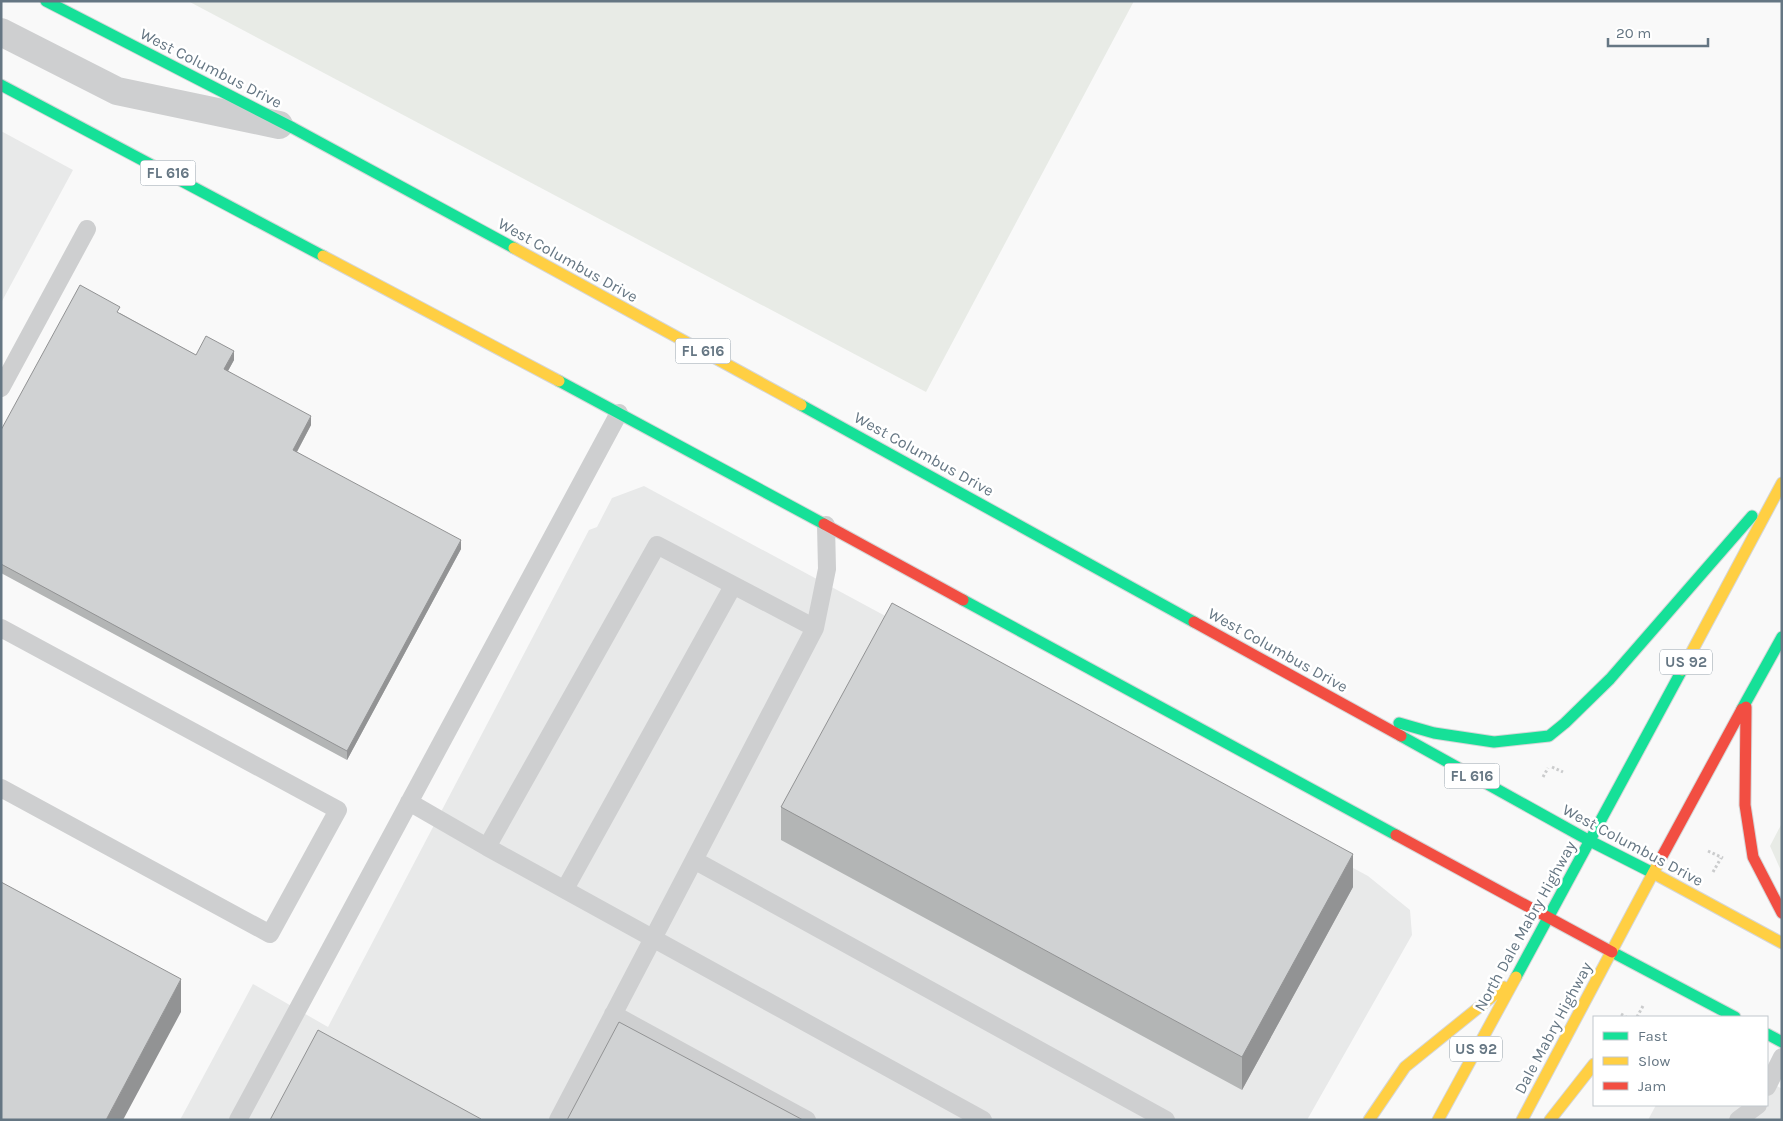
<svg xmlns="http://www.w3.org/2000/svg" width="1783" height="1121" font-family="Karla,sans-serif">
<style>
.built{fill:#e8e9e9}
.green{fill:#e8ebe6}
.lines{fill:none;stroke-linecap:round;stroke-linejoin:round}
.fast-casing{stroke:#d5d6d7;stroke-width:13}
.slow-casing{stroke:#d5d6d7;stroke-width:13}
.jam-casing{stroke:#d5d6d7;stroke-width:13}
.path{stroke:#cbcccd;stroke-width:3;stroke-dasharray:2.5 2.5;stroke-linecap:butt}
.lane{stroke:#cecfd0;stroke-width:18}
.street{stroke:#cecfd0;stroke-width:28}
.fast{stroke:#16e098;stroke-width:11}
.slow{stroke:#ffcf43;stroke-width:11}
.jam{stroke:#f24e42;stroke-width:11}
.wall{fill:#b3b5b5}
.shaded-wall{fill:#929394}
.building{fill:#d0d2d3;stroke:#929394}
.labels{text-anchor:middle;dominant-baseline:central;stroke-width:5;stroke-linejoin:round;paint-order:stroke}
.shield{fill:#fff;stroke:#939fa8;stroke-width:1}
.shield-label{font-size:15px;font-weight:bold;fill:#657683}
.street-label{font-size:16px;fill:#657683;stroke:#fff}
</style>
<rect width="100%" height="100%" fill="#f9f9f9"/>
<path class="built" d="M1,131L73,170L1,303Z
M644,486L1368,876L1410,910L1412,935L1307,1120H180L253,984L328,1027L589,530L597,527L612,498Z
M1767,1080L1782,1089V1120H1648L1656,1105H1767Z"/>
<path class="green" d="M188,1H1134L926,392Z
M1782,823V873L1770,846Z"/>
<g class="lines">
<g class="fast-casing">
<path id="fast" d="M46,1L293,128L514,248
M1,85L323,256
M559,381L824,524
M801,405L1194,622
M963,600L1396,835
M1742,709L1782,637
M1399,723L1434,733L1494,742L1549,736L1565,723L1610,679L1752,516
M1401,736L1590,841L1653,873
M1612,952L1735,1017
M1516,977L1682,670
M1767,1034L1782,1042"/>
</g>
<g class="slow-casing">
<path id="slow" d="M514,248L801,405
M323,256L559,381
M1682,670L1782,483
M1653,873L1782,943
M1369,1120L1405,1067L1504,987
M1438,1120L1516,977
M1522,1120L1659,862
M1550,1120L1594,1064"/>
</g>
<g class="jam-casing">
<path id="jam" d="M824,524L963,600
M1194,622L1401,736
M1746,707L1745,805L1753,857L1782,913
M1396,835L1612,952
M1659,862L1742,709"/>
</g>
<path class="path" d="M1552,767L1563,772
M1543,777L1548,768
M1708,851L1723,858
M1713,872L1721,858
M1621,1014L1626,1017
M1637,1017L1644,1004"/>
<path class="lane" d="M1,388L87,229
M1,628L338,810L270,934L1,788
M815,628L694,860L1166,1120
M409,802L487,847L657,545L815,628L827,569L826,525
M487,847L983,1120
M565,889L733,586
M613,1014L807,1120
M1767,1087L1782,1057
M238,1120L619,413
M558,1120L694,860
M1738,1120L1758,1105"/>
<path class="street" d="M1,32L117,91L279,125"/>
<use href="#fast" class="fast"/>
<use href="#slow" class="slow"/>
<use href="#jam" class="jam"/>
</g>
<path class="wall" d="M120,313L196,355L234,360L228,371L311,425L297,452L461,549L347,760L1,573V430Z
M781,807L1353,887L1242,1090L781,840Z"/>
<path class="shaded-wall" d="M234,351V360L224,378V369Z
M311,416V425L293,459V450Z
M461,540V549L347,760V751Z
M1353,854V887L1242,1090V1057Z
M181,979V1012L123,1120H106Z"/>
<path class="building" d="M80,285L120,307L117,312L196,355L206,336L234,351L224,369L311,416L293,450L461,540L347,751L1,564V430Z
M892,603L1353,854L1242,1057L781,807Z
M1,882L181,979L106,1120H1Z
M619,1022L803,1120H567Z
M318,1030L481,1119V1120H270Z"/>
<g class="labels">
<g class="shield">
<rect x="140.5" y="160.5" width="55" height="25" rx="4"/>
<rect x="675.5" y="338.5" width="55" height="25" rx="4"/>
<rect x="1660" y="649.5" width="52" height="25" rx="4"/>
<rect x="1444.5" y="763.5" width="55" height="25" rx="4"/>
<rect x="1450" y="1036.5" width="52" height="25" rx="4"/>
</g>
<g class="shield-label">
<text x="168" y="173">FL 616</text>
<text x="703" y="351">FL 616</text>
<text x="1686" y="662">US 92</text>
<text x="1472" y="776">FL 616</text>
<text x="1476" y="1049">US 92</text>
</g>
<g class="street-label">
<text transform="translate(211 68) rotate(27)">West Columbus Drive</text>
<text transform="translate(568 260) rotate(29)">West Columbus Drive</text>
<text transform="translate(924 454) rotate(29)">West Columbus Drive</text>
<text transform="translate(1278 650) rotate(29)">West Columbus Drive</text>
<text transform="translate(1633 845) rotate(28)">West Columbus Drive</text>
<text transform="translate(1525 926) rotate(-61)">North Dale Mabry Highway</text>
<text transform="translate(1553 1028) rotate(-62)">Dale Mabry Highway</text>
</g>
</g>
<rect width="1783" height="1121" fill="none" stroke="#657683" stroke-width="5"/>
<rect x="1593" y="1016" width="175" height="90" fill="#ffffff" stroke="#c1c8cd"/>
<rect x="1603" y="1032" width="25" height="8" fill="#16e098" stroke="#c1c8cd"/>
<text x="1638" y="1041" font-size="15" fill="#657683">Fast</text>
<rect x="1603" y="1057" width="25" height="8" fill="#ffcf43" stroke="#c1c8cd"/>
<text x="1638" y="1066" font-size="15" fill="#657683">Slow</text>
<rect x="1603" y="1082" width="25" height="8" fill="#f24e42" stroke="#c1c8cd"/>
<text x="1638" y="1091" font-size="15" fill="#657683">Jam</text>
<path d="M1608 38v8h100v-8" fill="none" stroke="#657683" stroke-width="2.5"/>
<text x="1616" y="38" font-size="15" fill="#657683" stroke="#ffffff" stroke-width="4" paint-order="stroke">20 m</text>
</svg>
